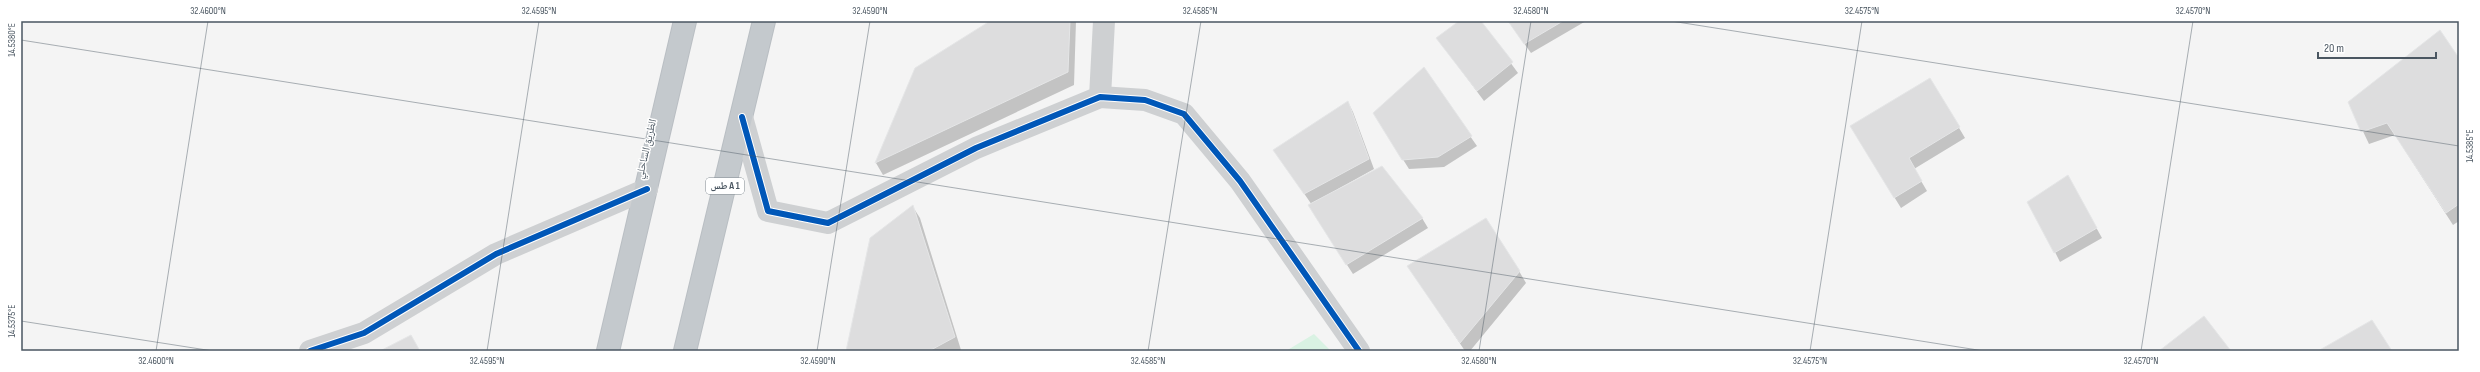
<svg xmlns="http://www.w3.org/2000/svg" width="2480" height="372" font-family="'Sofia Sans Condensed','Noto Naskh Arabic',sans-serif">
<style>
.green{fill:#d9f2e3}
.shadow{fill:#0003}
.building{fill:#ddddde;stroke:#e5e6e7}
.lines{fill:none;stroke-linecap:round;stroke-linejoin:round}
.trunk-casing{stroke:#b9bec3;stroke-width:24}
.minor{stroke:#ced0d2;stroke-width:22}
.trunk{stroke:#c4c9cd;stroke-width:22}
.cycleway-casing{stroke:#fff;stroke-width:8}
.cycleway{stroke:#0057b8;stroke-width:6}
.ticks{fill:none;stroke:#4a5661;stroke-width:1;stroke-opacity:0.45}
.labels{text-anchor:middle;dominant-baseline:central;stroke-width:3;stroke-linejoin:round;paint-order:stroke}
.shield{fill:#fff;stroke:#808990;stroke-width:1}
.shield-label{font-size:10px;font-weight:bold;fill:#4a5661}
.street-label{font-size:11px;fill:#4a5661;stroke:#fff}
.neatline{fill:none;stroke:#4a5661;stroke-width:1.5}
.ticks-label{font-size:10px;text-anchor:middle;fill:#4a5661}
</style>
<rect width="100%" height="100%" fill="#f4f4f4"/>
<path class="green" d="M1314,334L1331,351H1286Z"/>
<path class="shadow" d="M992,21H1076L1074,85L883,175L876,163L915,69Z
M1461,21H1480L1518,73L1484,101L1437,38Z
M1508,21H1586L1531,53Z
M2459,60V221L2453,225L2395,135L2369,144L2349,102Z
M1423,69L1477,146L1444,167L1409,169L1380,123Z
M1930,79L1965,138L1914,169L1927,191L1901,208L1857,137Z
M1348,102L1353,112L1374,169L1338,189L1339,190L1422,218L1428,228L1353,274L1315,216L1312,205L1281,160Z
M2068,177L2102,238L2060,262L2055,252Z
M913,207L920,218L961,350L847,351Z
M1408,266L1519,271L1526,283L1470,351H1465Z"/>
<path class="building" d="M990,21H1070L1068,72L875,163L915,68Z
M1459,21H1481L1513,62L1477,91L1436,38Z
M1508,21H1563L1524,44Z
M2440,30L2459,58V204L2446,213L2387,123L2361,132L2348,102Z
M1424,67L1472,136L1438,157L1402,160L1373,113Z
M1930,78L1960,127L1909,158L1922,181L1894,198L1850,126Z
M1348,101L1369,159L1304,194L1273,150Z
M1382,166L1423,218L1346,265L1308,205Z
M2068,175L2097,228L2054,253L2027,202Z
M913,205L955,337L929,351H846L870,238Z
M1486,218L1520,271L1460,343L1407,266Z
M2204,316L2231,351H2159Z
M2372,320L2392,351H2318Z
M411,335L420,351H380Z"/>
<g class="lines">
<g class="trunk-casing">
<path id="trunk" d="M608,351L685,21
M685,351L764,21"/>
</g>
<path class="minor" d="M1100,97L1104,21
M742,117L768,211L828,223L976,148L1100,97L1145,100L1184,114L1240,181L1359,351
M310,351L364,333L496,254L647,189"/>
<use href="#trunk" class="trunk"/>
<g class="cycleway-casing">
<path id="cycleway" d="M742,117L768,211L828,223L976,148L1100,97L1145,100L1184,114L1240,181L1359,351
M310,351L364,333L496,254L647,189"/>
</g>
<use href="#cycleway" class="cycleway"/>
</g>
<path class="ticks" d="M1671,21L2459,146M21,40L1984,351M21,321L213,351M156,351L208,21M487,351L539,21M817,351L870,21M1148,351L1201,21M1479,351L1531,21M1810,351L1862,21M2141,351L2193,21"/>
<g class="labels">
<rect class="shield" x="706" y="178" width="38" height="16" rx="3"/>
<g class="shield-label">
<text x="725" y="186">طس A 1</text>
</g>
<g class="street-label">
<text transform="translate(646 149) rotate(-77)">الطريق الساحلي</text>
</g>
</g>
<rect width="2480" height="372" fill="none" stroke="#ffffff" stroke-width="44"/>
<path d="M2318 52v6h118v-6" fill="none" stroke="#4a5661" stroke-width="2"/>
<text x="2324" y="52" font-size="12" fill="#4a5661" stroke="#ffffff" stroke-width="3" paint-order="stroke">20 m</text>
<rect x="22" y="22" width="2436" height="328" class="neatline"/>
<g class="ticks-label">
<text x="208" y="14">32.4600°N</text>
<text x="539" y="14">32.4595°N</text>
<text x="870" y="14">32.4590°N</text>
<text x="1200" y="14">32.4585°N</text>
<text x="1531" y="14">32.4580°N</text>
<text x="1862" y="14">32.4575°N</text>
<text x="2193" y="14">32.4570°N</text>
<text transform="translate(11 40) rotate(-90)" y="4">14.5380°E</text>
<text transform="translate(2469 146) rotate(-90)" y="4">14.5385°E</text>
<text transform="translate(11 321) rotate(-90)" y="4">14.5375°E</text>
<text x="156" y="364">32.4600°N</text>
<text x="487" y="364">32.4595°N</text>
<text x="818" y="364">32.4590°N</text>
<text x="1148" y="364">32.4585°N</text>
<text x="1479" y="364">32.4580°N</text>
<text x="1810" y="364">32.4575°N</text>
<text x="2141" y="364">32.4570°N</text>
</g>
</svg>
